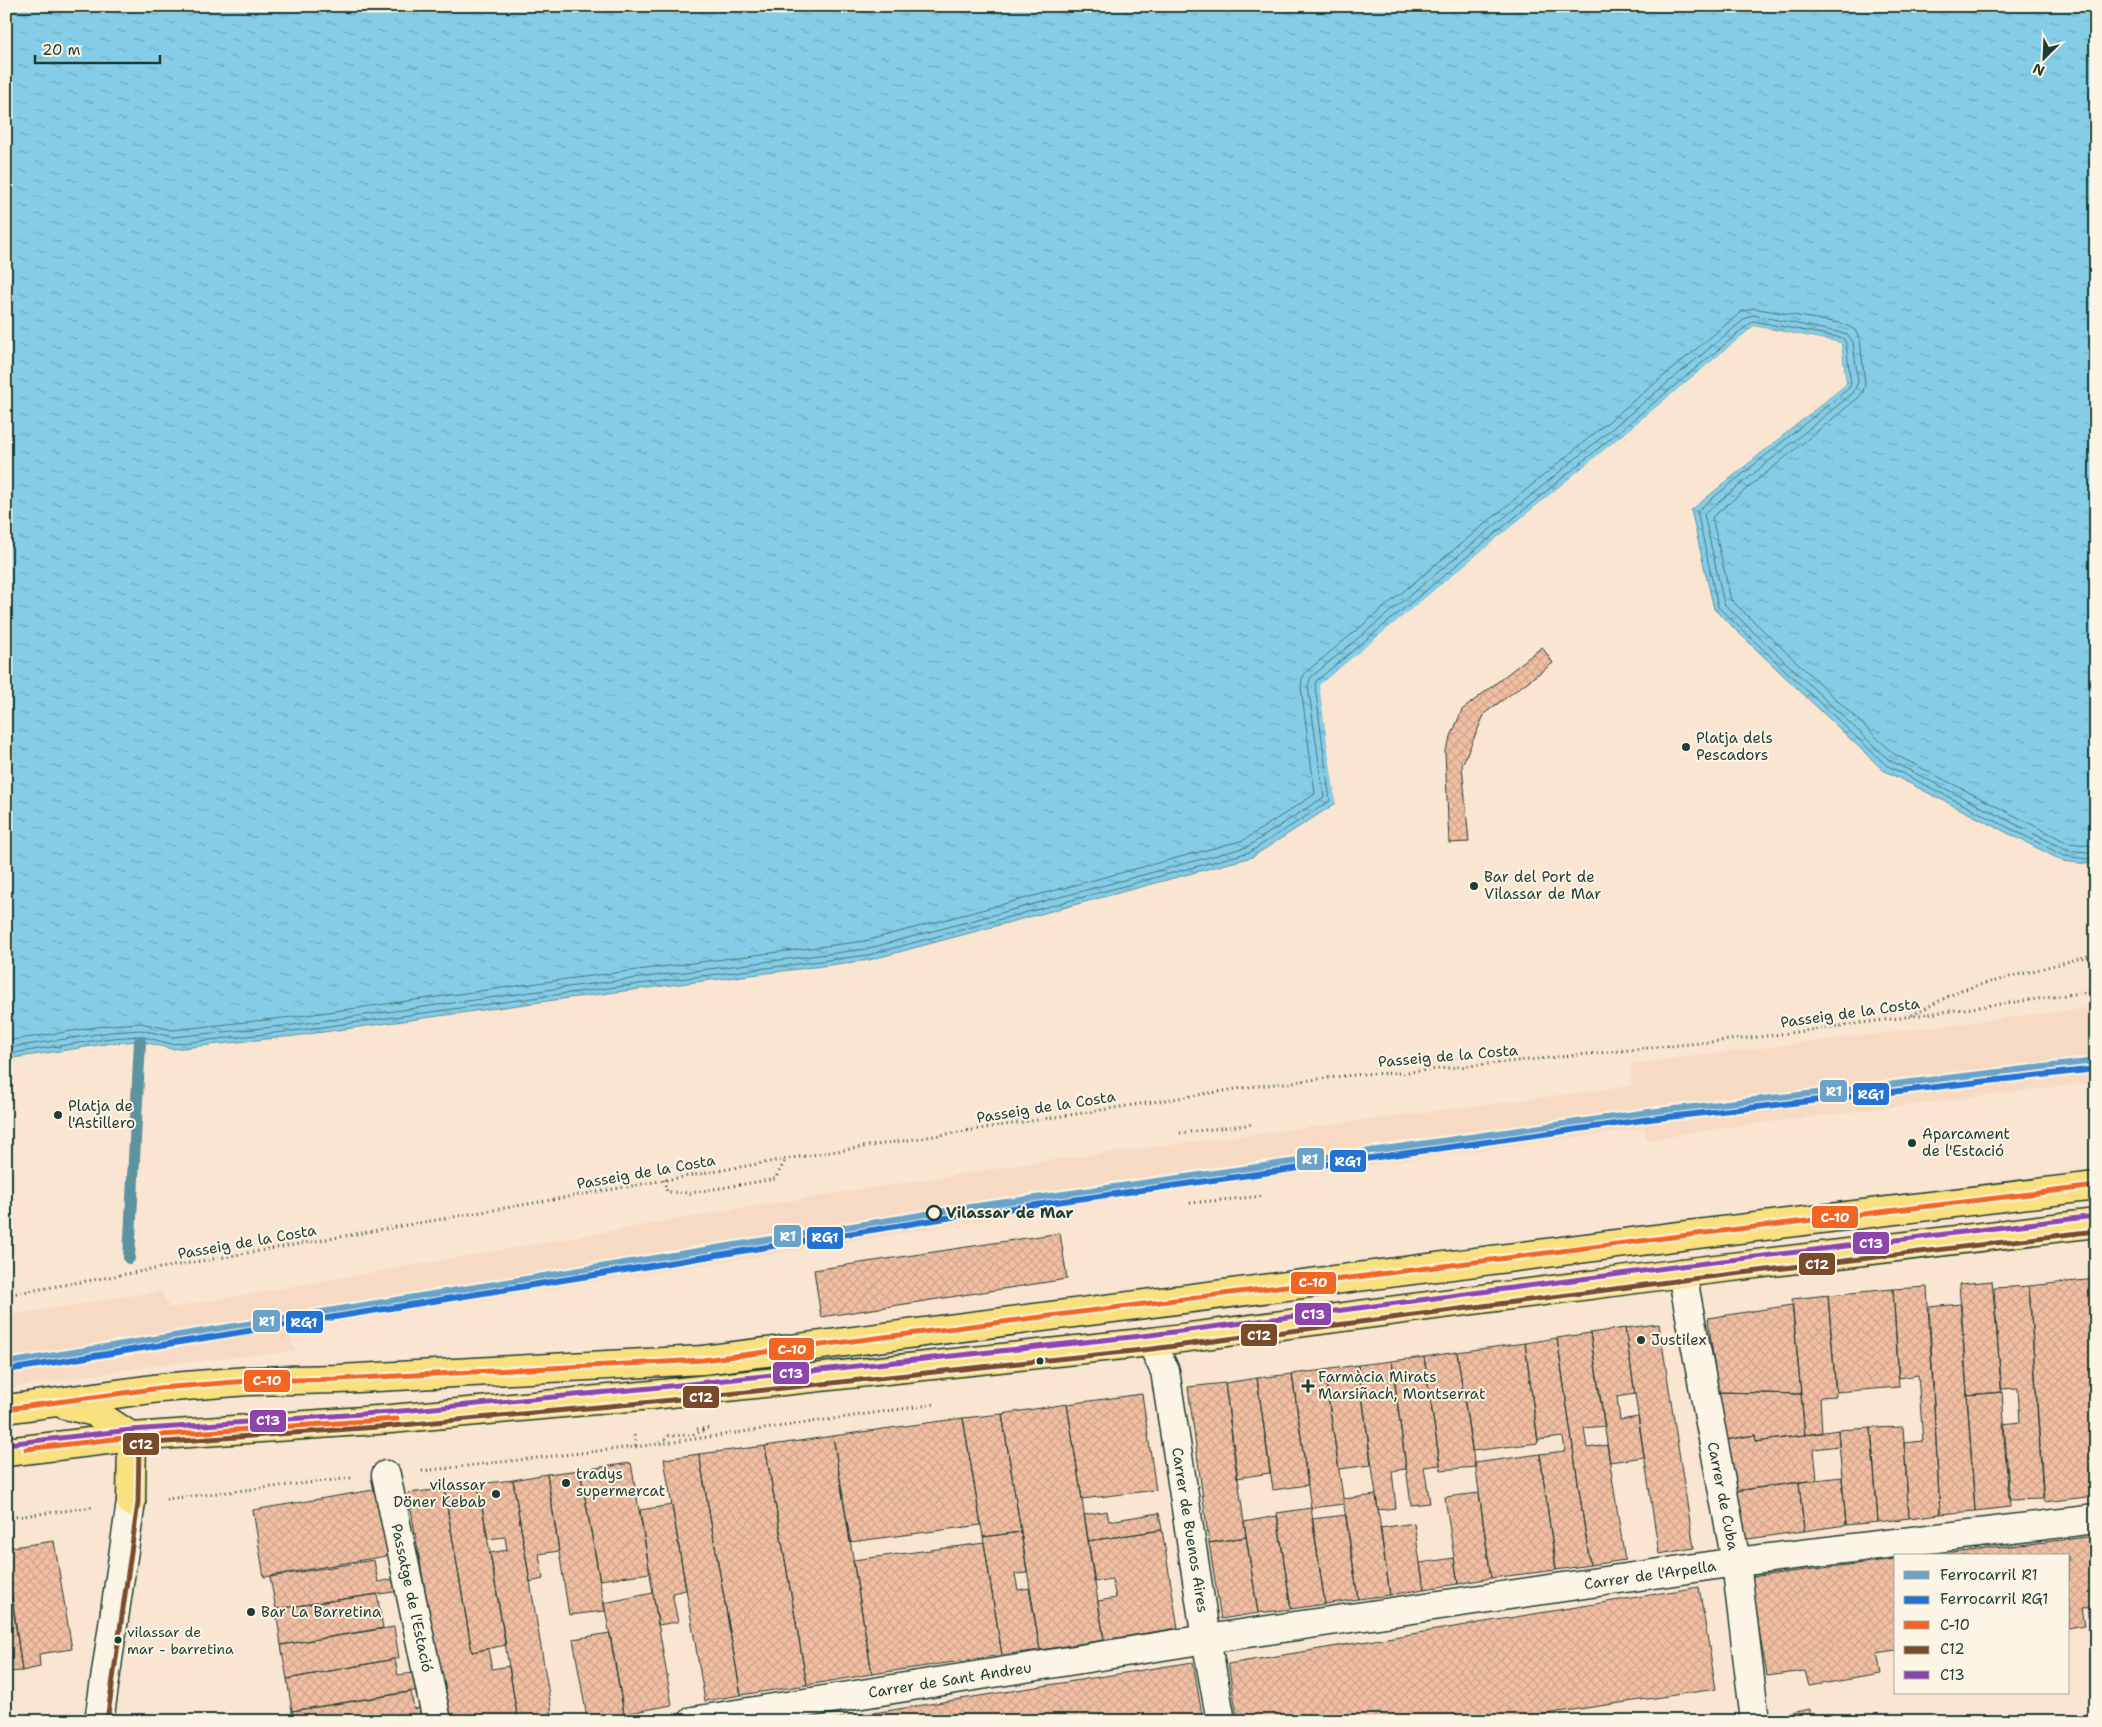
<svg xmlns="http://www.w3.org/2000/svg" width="2102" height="1727" font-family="'Shantell Sans',sans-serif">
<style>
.built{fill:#f7dac3}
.water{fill:url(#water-ripples);stroke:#5c939f}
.pier{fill:#f9e5d1}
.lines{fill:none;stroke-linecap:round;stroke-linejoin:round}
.shore{stroke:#48777c;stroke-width:1}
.stream{stroke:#5c939f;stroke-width:12}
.building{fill:url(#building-cross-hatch);stroke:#1f3d34}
.minor-casing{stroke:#1f3d34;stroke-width:31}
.major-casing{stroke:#1f3d34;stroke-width:31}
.path{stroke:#1f3d34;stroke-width:3;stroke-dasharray:1 4;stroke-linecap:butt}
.minor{stroke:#fcf5e5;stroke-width:28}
.major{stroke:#fbe080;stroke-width:28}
.bus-1-casing{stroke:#fcf5e5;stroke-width:9}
.bus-2-casing{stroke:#fcf5e5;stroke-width:9}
.bus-3-casing{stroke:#fcf5e5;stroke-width:9}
.bus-1{stroke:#f26522;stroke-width:5}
.bus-2{stroke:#7a4b2a;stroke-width:5}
.bus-3{stroke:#8e44ad;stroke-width:5}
.rail-1-casing{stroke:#fcf5e5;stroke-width:10}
.rail-2-casing{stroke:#fcf5e5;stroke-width:10}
.rail-1{stroke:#6aa3c7;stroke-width:6}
.rail-2{stroke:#2373d5;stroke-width:6}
.poi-dot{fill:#1f3d34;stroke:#fcf5e5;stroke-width:2}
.stop-dot{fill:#fcf5e5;stroke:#1f3d34;stroke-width:2.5}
.labels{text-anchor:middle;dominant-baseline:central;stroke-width:4;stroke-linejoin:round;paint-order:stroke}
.bus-label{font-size:14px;fill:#1f3d34;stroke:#fcf5e5;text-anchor:start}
.poi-label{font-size:15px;fill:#1f3d34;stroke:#fcf5e5;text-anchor:start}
.street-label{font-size:15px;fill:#1f3d34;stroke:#fcf5e5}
.stop-label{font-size:15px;font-weight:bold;fill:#1f3d34;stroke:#fcf5e5;text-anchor:start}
.line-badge{stroke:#fcf5e5;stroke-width:2}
.badge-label{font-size:14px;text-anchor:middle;font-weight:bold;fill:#fff}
</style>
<defs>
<pattern id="water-ripples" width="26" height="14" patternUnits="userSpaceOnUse" patternTransform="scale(1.25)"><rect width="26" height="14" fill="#85cde7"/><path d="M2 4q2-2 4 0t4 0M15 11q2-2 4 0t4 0" fill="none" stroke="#6ca8bc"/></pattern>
<pattern id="building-cross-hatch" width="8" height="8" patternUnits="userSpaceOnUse" patternTransform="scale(1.25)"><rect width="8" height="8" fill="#f2bfa3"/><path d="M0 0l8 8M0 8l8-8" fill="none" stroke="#cfa58d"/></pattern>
</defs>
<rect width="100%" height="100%" fill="#f9e5d1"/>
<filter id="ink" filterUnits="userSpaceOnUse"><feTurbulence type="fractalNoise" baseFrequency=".02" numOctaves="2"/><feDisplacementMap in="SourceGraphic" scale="10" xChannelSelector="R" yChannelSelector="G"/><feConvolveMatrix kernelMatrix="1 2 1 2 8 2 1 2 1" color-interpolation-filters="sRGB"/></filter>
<g filter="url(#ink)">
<path class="built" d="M2096,1007V1082L1721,1128L1646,1140L1645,1128L1122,1198L289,1330L295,1351L157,1365L6,1388V1316L161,1291L169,1308L737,1209L1052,1160L1632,1086L1630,1064Z"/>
<path class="water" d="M6,6H2096V865L2063,861L1883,770L1714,609L1691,510L1846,384L1841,343L1754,326L1320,685L1336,803L1252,857L869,960L569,998L294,1036L172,1049L140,1041L112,1043L6,1059Z"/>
<path class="pier" d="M1754,326L1841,343L1846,384L1688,512L1689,508L1844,383L1839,345L1754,329L1322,686L1339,803L1336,806L1319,685Z"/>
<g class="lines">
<path class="shore" d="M6,1041L111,1025L141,1023L173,1030L292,1017L567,979L865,941L1244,840L1315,794L1301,687L1302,679L1306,672L1741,312L1753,308L1844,324L1855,330L1860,340L1865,384L1863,392L1858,398L1712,517L1731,600L1894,754L2068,843L2096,846
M6,1048L111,1032L141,1030L173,1037L293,1025L568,987L866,949L1247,847L1324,797L1308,686L1311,677L1746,318L1753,315L1847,334L1853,342L1858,382L1853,393L1704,514L1724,604L1889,760L2066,850L2096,853
M6,1054L112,1038L140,1036L172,1044L293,1031L569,993L868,955L1250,852L1330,801L1315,686L1316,681L1753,321L1843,338L1846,343L1851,384L1849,388L1697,511L1718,607L1886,765L2064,856L2096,860"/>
<path class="stream" d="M129,1258L140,1041"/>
</g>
<path class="building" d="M1542,647L1553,663L1485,713L1462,765L1469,842L1449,843L1445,751L1462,710Z
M1060,1233L1067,1279L821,1317L814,1270Z
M2096,1279V1496L2044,1502L2029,1286Z
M1992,1281L2002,1392L1967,1395L1959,1284Z
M2029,1286L2043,1499L2009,1500L2003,1424L2020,1422L2018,1388L2001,1389L1994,1288Z
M1927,1287L1940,1514L1909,1518L1904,1443L1923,1441L1918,1375L1899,1378L1893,1289Z
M1893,1289L1899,1387L1836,1392L1828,1295Z
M1828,1295L1836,1396L1820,1397L1822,1433L1805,1435L1792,1299Z
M1961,1304L1975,1511L1940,1514L1929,1307Z
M1792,1305L1801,1394L1718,1392L1708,1318Z
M1659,1324L1694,1548L1659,1554L1625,1328Z
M1625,1328L1635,1394L1617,1397L1620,1420L1638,1417L1644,1457L1610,1462L1590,1333Z
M1590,1333L1605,1426L1584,1428L1587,1448L1607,1445L1625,1560L1590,1565L1557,1338Z
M1557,1338L1590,1565L1556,1570L1540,1454L1565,1451L1563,1437L1538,1440L1525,1343Z
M1525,1343L1538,1443L1472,1451L1457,1352Z
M1457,1352L1475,1467L1441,1470L1424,1357Z
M1424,1357L1440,1465L1424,1467L1430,1503L1411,1505L1392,1361Z
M1392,1361L1406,1469L1392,1471L1396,1508L1378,1510L1358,1365Z
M1358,1365L1371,1465L1339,1469L1324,1370Z
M1324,1370L1344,1504L1311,1508L1292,1374Z
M1292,1374L1308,1485L1273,1490L1257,1378Z
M1257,1378L1270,1473L1237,1478L1225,1383Z
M1225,1383L1246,1537L1209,1543L1188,1387Z
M1718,1392L1801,1394L1805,1435L1756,1442L1755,1435L1725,1440Z
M2002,1392L2010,1507L1975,1511L1967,1395Z
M1142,1394L1156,1490L1082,1499L1067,1404Z
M1067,1404L1104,1640L1040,1650L1002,1414Z
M1002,1414L1021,1532L983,1537L963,1418Z
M963,1418L981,1525L850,1542L833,1436Z
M1903,1427L1909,1518L1878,1522L1871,1428Z
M1871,1428L1878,1522L1846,1525L1838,1430Z
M1838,1430L1839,1446L1814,1449L1817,1480L1735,1491L1725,1440L1755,1435L1756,1442Z
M833,1436L872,1674L807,1685L765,1446Z
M765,1446L807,1685L741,1695L699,1454Z
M699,1454L741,1695L705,1701L664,1459Z
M1540,1454L1556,1570L1491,1578L1475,1463Z
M631,1463L650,1573L600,1580L580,1470Z
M580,1470L605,1611L569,1615L547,1474Z
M547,1474L559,1551L539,1554L543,1579L530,1582L513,1480Z
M1842,1477L1846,1525L1804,1531L1799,1482Z
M513,1480L552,1713H550V1719L544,1721H518L490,1553L507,1550L505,1537L488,1539L478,1484Z
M1799,1482L1804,1531L1741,1540L1735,1491Z
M478,1484L506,1645L472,1652L444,1489Z
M379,1489L390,1551L386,1556L264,1577L253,1510Z
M444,1489L472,1652L488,1649L492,1669L509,1666L518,1721H448L408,1493Z
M1479,1493L1491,1578L1458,1584L1445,1497Z
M1376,1495L1390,1595L1358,1599L1343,1499Z
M672,1505L686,1590L672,1593L678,1622L658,1625L640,1510Z
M1311,1508L1325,1604L1291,1609L1277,1513Z
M1107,1511L1109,1521L1159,1513L1162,1530L1088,1541L1084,1515Z
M1346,1515L1358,1599L1325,1604L1312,1519Z
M1277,1516L1291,1609L1258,1613L1244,1522Z
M1414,1523L1424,1589L1390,1595L1380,1528Z
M1162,1530L1178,1628L1104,1640L1098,1601L1116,1598L1112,1579L1094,1582L1088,1541Z
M1021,1532L1027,1573L1015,1574L1018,1590L1029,1588L1040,1650L1002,1655L983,1537Z
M2096,1536V1607L2082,1608L2085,1625L2068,1628V1556H1927Z
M1246,1537L1258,1613L1221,1619L1209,1543Z
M54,1541L72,1649L39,1654L40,1667L22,1671L6,1548Z
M984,1543L1002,1655L872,1674L853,1560Z
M6,1558L22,1671L6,1672Z
M1454,1558L1458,1584L1424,1589L1420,1563Z
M1896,1559V1650L1877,1653L1881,1674L1809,1686L1805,1671L1767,1676L1750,1577Z
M374,1560L378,1582L405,1577L407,1590L276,1609L270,1577Z
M1699,1587L1716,1689L1497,1721H1238L1228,1664Z
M653,1593L672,1705L624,1714L604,1603Z
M377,1594L383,1628L281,1645L276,1609Z
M394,1627L399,1658L287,1679L281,1645Z
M610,1633L624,1714L587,1718L573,1639Z
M395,1659L398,1675L422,1672L425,1689L292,1711L287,1679Z
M1193,1662L1203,1721H823Z
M411,1692L414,1709L429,1706L431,1721H293L292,1711Z
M1810,1709V1721H1772L1771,1717Z"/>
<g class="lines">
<g class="minor-casing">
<path id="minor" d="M1682,1273L1736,1562L1755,1721
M1151,1342L1165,1371L1206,1639L1221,1721
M386,1475L437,1721
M99,1721L131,1502
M693,1721L1206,1639L1736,1562L2096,1519"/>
</g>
<g class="major-casing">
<path id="major" d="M65,1405L94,1412L132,1437
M6,1409L160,1388L248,1381L339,1379L703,1360L1672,1237L2096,1186
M6,1452L132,1437L391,1419L652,1395L1151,1342L1682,1273L2096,1223
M131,1502L132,1437"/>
</g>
<path class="path" d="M1912,1015L1961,990L2096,954
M1180,1133L1254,1124
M664,1180L667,1192L690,1193L775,1179L786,1159
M1190,1203L1264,1196
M6,1295L786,1159L1249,1087L1363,1074L1398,1073L1759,1037L2096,991
M697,1429L712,1428
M661,1443L669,1436L691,1435L706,1430
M636,1446L634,1434H636
M422,1471L660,1444L936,1404
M166,1499L351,1478
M6,1518L95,1507"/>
<use href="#minor" class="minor"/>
<use href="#major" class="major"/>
<g class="bus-1-casing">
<path id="bus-1" d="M6,1409L160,1388L248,1381L339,1379L703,1360L1672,1237L2096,1186
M26,1449L132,1437L397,1419"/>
</g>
<g class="bus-2-casing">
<path id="bus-2" d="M107,1721L138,1503L139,1444L392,1426L653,1402L1152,1349L1683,1280L2096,1231"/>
</g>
<g class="bus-3-casing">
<path id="bus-3" d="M6,1444L131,1430L390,1412L651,1388L1150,1335L1681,1266L2095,1216"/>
</g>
<use href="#bus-1" class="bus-1"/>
<use href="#bus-2" class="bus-2"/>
<use href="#bus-3" class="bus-3"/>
<g class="rail-1-casing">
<path id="rail-1" d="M6,1363L970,1207L1649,1112L2096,1061"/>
</g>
<g class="rail-2-casing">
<path id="rail-2" d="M7,1370L971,1214L1650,1119L2096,1069"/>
</g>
<use href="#rail-1" class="rail-1"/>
<use href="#rail-2" class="rail-2"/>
</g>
</g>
<g class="poi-dot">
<circle cx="1686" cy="747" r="5"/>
<circle cx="1474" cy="886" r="5"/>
<circle cx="58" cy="1115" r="5"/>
<circle cx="1912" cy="1143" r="5"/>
<circle cx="1641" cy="1340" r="5"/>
<circle cx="1040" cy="1361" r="4.5"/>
<path d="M1305.5 1378.5h5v5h5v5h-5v5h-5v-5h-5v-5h5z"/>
<circle cx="566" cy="1483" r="5"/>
<circle cx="496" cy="1494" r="5"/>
<circle cx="251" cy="1612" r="5"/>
<circle cx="118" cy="1640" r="4.5"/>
</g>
<circle class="stop-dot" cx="934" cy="1213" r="7"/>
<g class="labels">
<g class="bus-label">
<text x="127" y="1632">vilassar de<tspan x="127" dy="17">mar - barretina</tspan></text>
</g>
<g class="poi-label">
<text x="1696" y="738">Platja dels<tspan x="1696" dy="17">Pescadors</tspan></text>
<text x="1484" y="877">Bar del Port de<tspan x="1484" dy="17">Vilassar de Mar</tspan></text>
<text x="68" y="1106">Platja de<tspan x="68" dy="17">l'Astillero</tspan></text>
<text x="1922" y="1134">Aparcament<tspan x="1922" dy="17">de l'Estació</tspan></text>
<text x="1651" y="1340">Justilex</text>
<text x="1318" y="1377">Farmàcia Mirats<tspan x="1318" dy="17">Marsiñach, Montserrat</tspan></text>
<text x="576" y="1474">tradys<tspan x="576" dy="17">supermercat</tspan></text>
<text x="486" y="1485" text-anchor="end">vilassar<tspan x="486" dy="17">Döner Kebab</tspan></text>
<text x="261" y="1612">Bar La Barretina</text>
</g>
<g class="street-label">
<text transform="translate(1850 1013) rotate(-8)">Passeig de la Costa</text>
<text transform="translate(1448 1056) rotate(-5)">Passeig de la Costa</text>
<text transform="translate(1046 1107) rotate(-9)">Passeig de la Costa</text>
<text transform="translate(646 1172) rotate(-10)">Passeig de la Costa</text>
<text transform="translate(247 1242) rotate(-10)">Passeig de la Costa</text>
<text transform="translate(1723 1496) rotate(79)">Carrer de Cuba</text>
<text transform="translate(1190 1530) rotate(81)">Carrer de Buenos Aires</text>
<text transform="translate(1650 1575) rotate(-8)">Carrer de l'Arpella</text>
<text transform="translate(412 1598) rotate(78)">Passatge de l'Estació</text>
<text transform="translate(950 1680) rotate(-9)">Carrer de Sant Andreu</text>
</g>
<g class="stop-label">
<text x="946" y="1213">Vilassar de Mar</text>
</g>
</g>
<g class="line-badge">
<rect x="1819" y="1079" width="29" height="24" rx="5" fill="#6aa3c7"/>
<rect x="1852" y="1082" width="38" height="24" rx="5" fill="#2373d5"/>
<rect x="1296" y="1147" width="29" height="24" rx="5" fill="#6aa3c7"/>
<rect x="1329" y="1149" width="38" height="24" rx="5" fill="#2373d5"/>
<rect x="1811" y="1205" width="48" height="24" rx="5" fill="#f26522"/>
<rect x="773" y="1224" width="29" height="24" rx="5" fill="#6aa3c7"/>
<rect x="806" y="1226" width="38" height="24" rx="5" fill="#2373d5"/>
<rect x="1852" y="1231" width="38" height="24" rx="5" fill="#8e44ad"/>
<rect x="1798" y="1252" width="38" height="24" rx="5" fill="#7a4b2a"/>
<rect x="1290" y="1271" width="47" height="24" rx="5" fill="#f26522"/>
<rect x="1294" y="1302" width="38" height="24" rx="5" fill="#8e44ad"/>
<rect x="252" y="1309" width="29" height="24" rx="5" fill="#6aa3c7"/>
<rect x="285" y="1310" width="39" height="24" rx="5" fill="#2373d5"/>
<rect x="1240" y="1323" width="38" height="24" rx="5" fill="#7a4b2a"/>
<rect x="768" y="1337" width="47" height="24" rx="5" fill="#f26522"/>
<rect x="772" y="1361" width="38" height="24" rx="5" fill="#8e44ad"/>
<rect x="243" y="1369" width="48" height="24" rx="5" fill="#f26522"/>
<rect x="682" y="1385" width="38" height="24" rx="5" fill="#7a4b2a"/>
<rect x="249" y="1409" width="38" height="24" rx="5" fill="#8e44ad"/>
<rect x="122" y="1432" width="38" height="24" rx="5" fill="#7a4b2a"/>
</g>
<g class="badge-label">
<text x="1834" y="1096">R1</text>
<text x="1871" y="1099">RG1</text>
<text x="1310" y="1164">R1</text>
<text x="1348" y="1166">RG1</text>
<text x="1835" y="1222">C-10</text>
<text x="788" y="1241">R1</text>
<text x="825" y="1242">RG1</text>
<text x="1871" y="1248">C13</text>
<text x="1817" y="1269">C12</text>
<text x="1313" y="1287">C-10</text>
<text x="1313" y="1319">C13</text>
<text x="267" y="1326">R1</text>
<text x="304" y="1327">RG1</text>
<text x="1259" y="1340">C12</text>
<text x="792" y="1354">C-10</text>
<text x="791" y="1378">C13</text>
<text x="267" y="1385">C-10</text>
<text x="701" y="1402">C12</text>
<text x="268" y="1425">C13</text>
<text x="141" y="1449">C12</text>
</g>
<rect width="2102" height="1727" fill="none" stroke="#fcf5e5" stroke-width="25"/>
<rect x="12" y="12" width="2077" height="1702" fill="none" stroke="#1f3d34" stroke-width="2" filter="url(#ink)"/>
<rect x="1894" y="1554" width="175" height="140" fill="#fcf5e5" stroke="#a4ab9e"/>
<rect x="1904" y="1571" width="25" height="8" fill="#6aa3c7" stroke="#a4ab9e"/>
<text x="1940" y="1580" font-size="15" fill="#1f3d34">Ferrocarril R1</text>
<rect x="1904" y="1596" width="25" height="8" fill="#2373d5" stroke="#a4ab9e"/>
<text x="1940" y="1604" font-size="15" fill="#1f3d34">Ferrocarril RG1</text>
<rect x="1904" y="1621" width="25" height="8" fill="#f26522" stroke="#a4ab9e"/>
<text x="1940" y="1630" font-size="15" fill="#1f3d34">C-10</text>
<rect x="1904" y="1646" width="25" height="8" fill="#7a4b2a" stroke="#a4ab9e"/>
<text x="1940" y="1654" font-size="15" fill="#1f3d34">C12</text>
<rect x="1904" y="1671" width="25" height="8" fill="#8e44ad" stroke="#a4ab9e"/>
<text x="1940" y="1680" font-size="15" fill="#1f3d34">C13</text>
<g transform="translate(2044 58) rotate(204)" stroke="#fcf5e5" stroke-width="4" paint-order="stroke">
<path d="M0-4L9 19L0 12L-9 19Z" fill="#1f3d34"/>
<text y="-8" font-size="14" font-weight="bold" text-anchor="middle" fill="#1f3d34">N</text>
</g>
<path d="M35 55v8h125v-8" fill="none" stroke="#1f3d34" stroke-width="2.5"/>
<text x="42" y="55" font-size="15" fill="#1f3d34" stroke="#fcf5e5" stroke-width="4" paint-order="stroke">20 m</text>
</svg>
